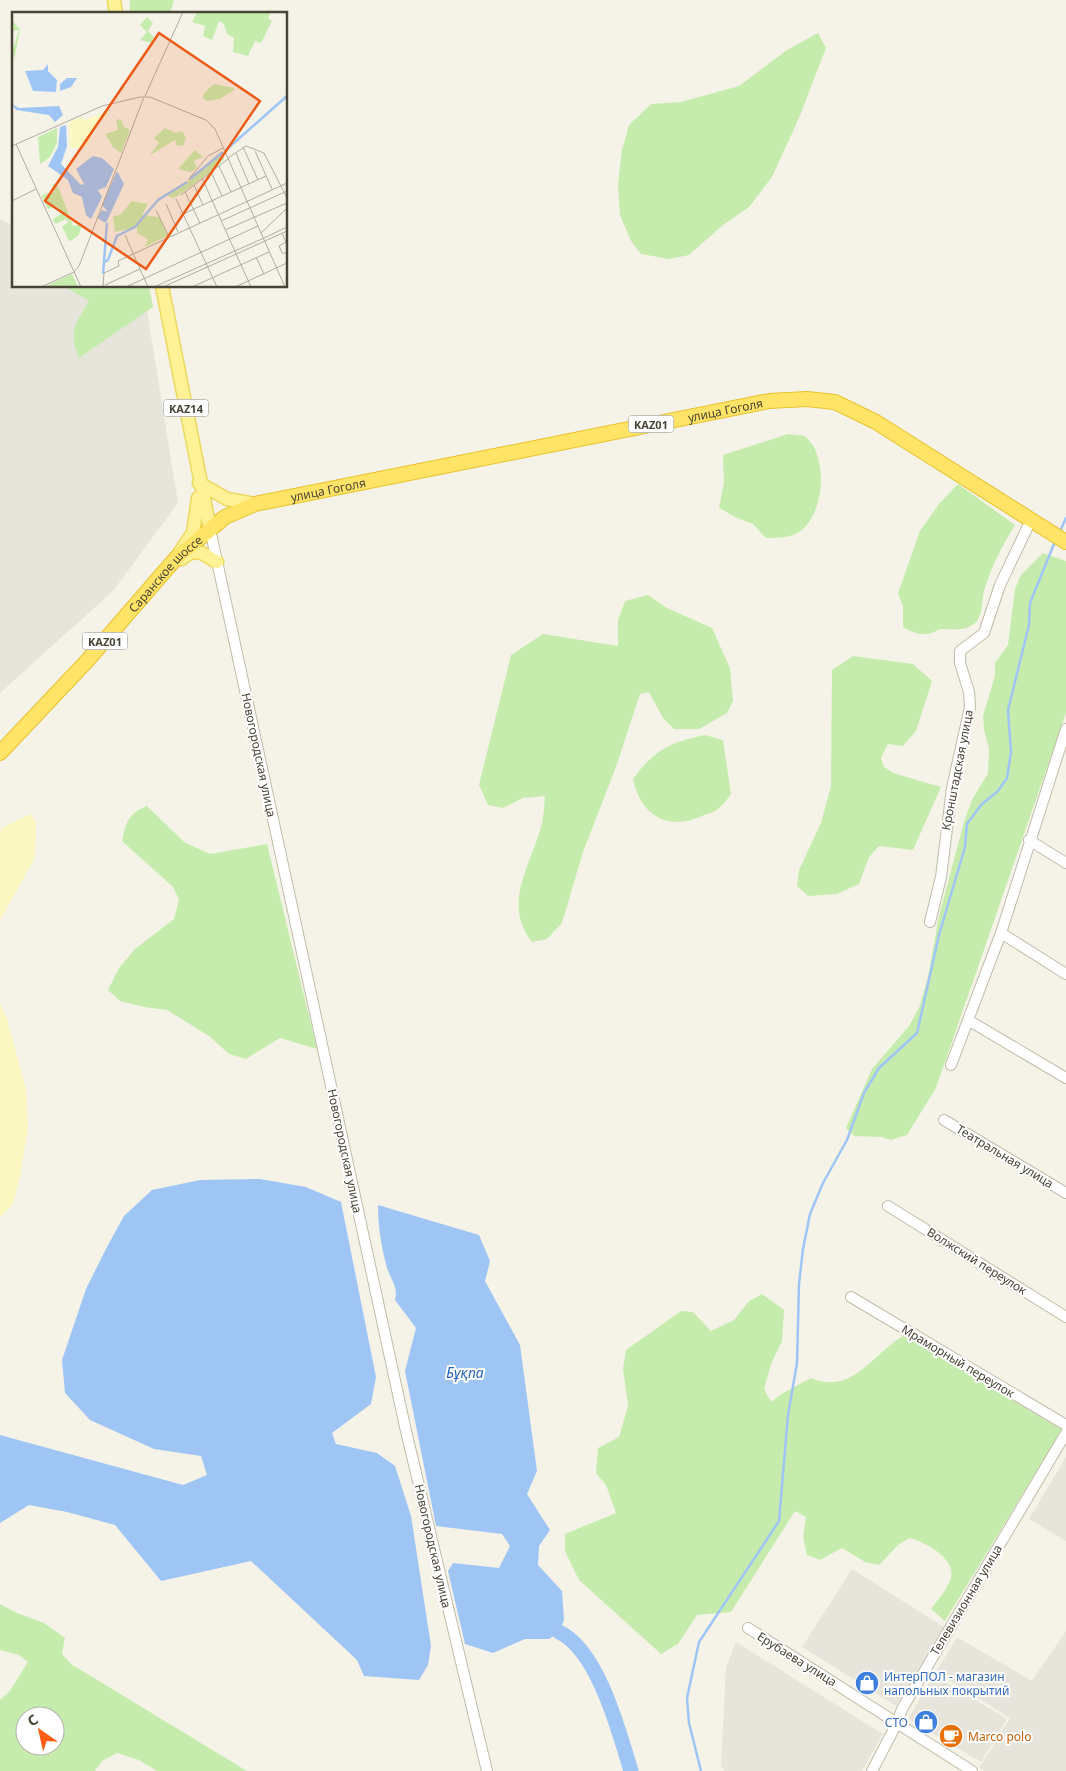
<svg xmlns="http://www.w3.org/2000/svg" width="1066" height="1771" font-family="'Noto Sans',sans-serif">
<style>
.industrial{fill:#e7e4dc}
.green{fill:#c6ecad;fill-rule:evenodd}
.sand{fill:#fbf8c1}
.water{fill:#9fc5f5}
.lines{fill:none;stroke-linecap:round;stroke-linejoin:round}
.stream{stroke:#9fc5f5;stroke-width:2.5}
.river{stroke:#9fc5f5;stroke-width:15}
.minor-casing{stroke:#c1bca9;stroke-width:12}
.major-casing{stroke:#ecd85e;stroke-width:15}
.highway-casing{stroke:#e8c12d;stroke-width:16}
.minor{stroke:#fff;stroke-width:10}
.major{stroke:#fff296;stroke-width:12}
.highway{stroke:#ffe468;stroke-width:14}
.labels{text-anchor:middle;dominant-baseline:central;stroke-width:4;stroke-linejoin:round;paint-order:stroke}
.shield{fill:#fff;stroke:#7f7c72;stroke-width:1}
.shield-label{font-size:11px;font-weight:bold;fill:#484435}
.street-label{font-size:12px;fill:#484435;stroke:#fff}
.shop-label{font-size:12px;fill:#366cbe;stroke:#fff;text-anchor:start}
.food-label{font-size:12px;fill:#c56008;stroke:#fff;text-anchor:start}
.water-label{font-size:14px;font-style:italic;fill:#2666bc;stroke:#fff}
.inset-river{fill:none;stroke:#9fc5f5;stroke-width:2.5}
.inset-road{fill:none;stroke:#b0ada0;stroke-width:1}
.view{fill:#ed5a17;fill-opacity:0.15;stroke:#ed5a17;stroke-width:2.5}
.inset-edge{fill:none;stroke:#484435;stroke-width:2.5}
</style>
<rect width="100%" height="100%" fill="#f5f3e7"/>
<path class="industrial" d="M0,219L14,226V286H123L145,298L178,503L113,591L0,693Z
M1066,1457V1541L1029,1519Z
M852,1569L944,1627L896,1706L802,1647Z
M1066,1631V1771H985L979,1768L1010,1718L936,1672L957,1637L1032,1681Z
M736,1642L883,1734L862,1771H724L721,1766L726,1667Z
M934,1675L1007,1719L981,1762L908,1719Z"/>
<path class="green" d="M130,0H174L170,14H130Z
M818,33L826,48L799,118L772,177L749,207L723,225L689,255L669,259L641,254L631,241L620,215L618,184L622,150L629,125L651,104L681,102L739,86L787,50Z
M64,286H149L153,307L79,358C68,332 75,324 89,301Z
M788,434L805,436C809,441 815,446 816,452C825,474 822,511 803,529C793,538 779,538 766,538L753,524L737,518L719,508L724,482L723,455Z
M958,484L1015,525C1002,546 991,567 984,591C981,602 984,614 975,623C964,632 954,629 942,629C938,629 935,632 932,633C920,636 912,632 903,627V607L898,593L920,531L939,504Z
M1043,553L1066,561V713L936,1088L907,1135L891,1140L881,1137L854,1136L846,1128L872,1069L909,1026L919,1008L928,977L939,916L964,822L972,800L988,773L989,749L984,730L983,716L995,675V663L1008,645L1015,589L1021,575Z
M648,595L667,608L712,628L730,668L733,701L727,713L699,729H674L663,718L649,692L640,694L616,767L583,852L562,923L547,939L532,942C502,904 530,867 541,827C544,818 544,806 545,796L523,798L503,808L488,805L479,785L511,655L543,634L618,646V620L625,601Z
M853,656L913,664L932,681L916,731L903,746L888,744L881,758L884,767L893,773L941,787L913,850L879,846L869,857L859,884L837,894L808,896L797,886L799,870L821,823L831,786L832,670Z
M705,735L723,740L731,794C727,799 723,805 718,809C715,812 709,813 704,815C669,832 641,817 633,779C654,750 671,742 705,735Z
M147,806L184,842L210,854L267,844L317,1049L280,1038L246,1059L229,1054L209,1036L167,1010L144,1007L120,1001L108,990L119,968L135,949L174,919L179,899L173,887L122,841C126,823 128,813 147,806Z
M762,1294L784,1310L782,1341L771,1364L764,1389L771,1402L783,1393L811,1378C854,1396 873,1352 905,1335L1062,1430L945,1621L931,1609C937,1601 945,1592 949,1583C961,1560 926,1543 910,1538L899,1544L879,1565L865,1562L842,1548L820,1560L807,1555L803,1537L806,1517L795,1511L731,1612L697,1615L678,1644L661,1654L579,1580L565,1551V1534L616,1513L606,1485L596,1473L598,1448L619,1437L628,1406L623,1369L626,1350L681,1311L693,1312L711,1331L734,1320L749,1301Z
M0,1604L17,1613L44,1623L65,1638L62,1654L71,1664L247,1771H157L139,1760L117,1753L102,1761L95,1771H0V1700L9,1692L28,1662L19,1655L0,1650ZM25,1716H55V1746H25Z"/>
<path class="sand" d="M30,814L36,822L35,858L0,920V832L2,828Z
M0,1003L7,1019L26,1089L28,1129L20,1177L13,1204L0,1218Z"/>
<path class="water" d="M260,1179L306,1187L341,1202L376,1377L371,1404L332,1433L336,1444L377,1453L395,1466L411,1516L431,1646L428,1665L419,1680L364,1676L357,1660L251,1561L161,1581L115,1525L67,1512L29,1505L0,1523V1435L183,1485L207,1475L201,1456L154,1449L90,1420L65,1393L62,1360L86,1289L108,1245L124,1216L152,1190L200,1180Z
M378,1205L479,1235L490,1261L485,1281L520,1345L537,1471L527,1494L550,1530L539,1546L538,1565L562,1591L564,1620L559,1632L549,1639H525L493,1653L465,1644L448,1571L453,1563L499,1568L510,1546L502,1534L436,1526L405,1371L416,1328L395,1300C399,1286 389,1278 386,1264C381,1245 378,1225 378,1205Z"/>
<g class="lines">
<path class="stream" d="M1061,529L1066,518
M701,1771L689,1723L687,1698L699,1642L779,1521L788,1415L797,1363L799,1284L803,1249L810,1214L823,1183L847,1140L864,1093L879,1068L917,1033L939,935L965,847L967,824L981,805L998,791L1007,778L1011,752L1008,710L1029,625L1030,603L1054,544"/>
<path class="river" d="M559,1632C598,1650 619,1732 631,1771"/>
<g class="minor-casing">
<path id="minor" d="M210,529L406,1431L487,1771
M1029,840L1066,863
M930,922L941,877L952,788L970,707L969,692L960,663V651L984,633L1000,585L1031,520
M1001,933L1066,974
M968,1020L1066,1078
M951,1065L1001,933L1066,729
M944,1120L1066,1193
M888,1206L1066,1317
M851,1297L1066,1425
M748,1628L972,1771
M872,1771L897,1723L902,1709L1066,1433"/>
</g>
<g class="major-casing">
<path id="major" d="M114,0L116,14
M162,286L210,529
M199,483L227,499L255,504
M180,552L193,533L198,498
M181,559L191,552L202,553L217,562"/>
</g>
<g class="highway-casing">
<g id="highway">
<path id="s1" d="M0,753L86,662L177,557L225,517L255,504L769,401L807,399L835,402L876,422L1066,542"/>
</g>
</g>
<use href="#minor" class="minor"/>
<use href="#major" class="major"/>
<use href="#highway" class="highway"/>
</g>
<defs>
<g id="shop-disc" transform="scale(1.25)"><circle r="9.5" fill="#3f7fe0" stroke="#fff"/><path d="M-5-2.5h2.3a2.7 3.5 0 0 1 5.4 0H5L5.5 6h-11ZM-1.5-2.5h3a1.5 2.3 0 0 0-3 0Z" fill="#fff"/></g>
<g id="cafe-disc" transform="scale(1.25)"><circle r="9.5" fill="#e8710a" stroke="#fff"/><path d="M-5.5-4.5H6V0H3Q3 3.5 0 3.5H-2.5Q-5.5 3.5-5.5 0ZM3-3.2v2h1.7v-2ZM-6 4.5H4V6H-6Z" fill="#fff"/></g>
</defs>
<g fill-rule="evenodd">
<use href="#shop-disc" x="867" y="1683"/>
<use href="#shop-disc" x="926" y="1722"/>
<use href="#cafe-disc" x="951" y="1736"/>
</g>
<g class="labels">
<g class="shield">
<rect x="163.5" y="399.5" width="45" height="17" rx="4"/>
<rect x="628.5" y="415.5" width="45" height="17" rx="4"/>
<rect x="82.5" y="632.5" width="45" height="17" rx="4"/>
</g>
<g class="shield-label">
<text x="186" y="408">KAZ14</text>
<text x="651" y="424">KАZ01</text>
<text x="105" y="641">KAZ01</text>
</g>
<g class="street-label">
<text stroke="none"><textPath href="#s1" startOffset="839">улица Гоголя</textPath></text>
<text stroke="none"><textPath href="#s1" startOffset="434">улица Гоголя</textPath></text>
<text stroke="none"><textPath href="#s1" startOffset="244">Саранское шоссе</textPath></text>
<text transform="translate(259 755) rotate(78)">Новогородская улица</text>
<text transform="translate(957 770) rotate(-79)">Кронштадская улица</text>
<text transform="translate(345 1151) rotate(78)">Новогородская улица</text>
<text transform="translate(1005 1156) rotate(31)">Театральная улица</text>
<text transform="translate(977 1261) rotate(32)">Волжский переулок</text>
<text transform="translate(958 1361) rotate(31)">Мраморный переулок</text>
<text transform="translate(433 1546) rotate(77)">Новогородская улица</text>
<text transform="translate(966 1600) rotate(-59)">Телевизионная улица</text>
<text transform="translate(797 1659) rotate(32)">Ерубаева улица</text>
</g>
<g class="shop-label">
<text x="884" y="1676">ИнтерПОЛ - магазин<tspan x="884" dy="14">напольных покрытий</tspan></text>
<text x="908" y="1722" text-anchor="end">СТО</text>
</g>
<g class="food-label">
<text x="968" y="1736">Marco polo</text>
</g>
<g class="water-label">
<text x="465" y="1372">Бұқпа</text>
</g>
</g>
<g transform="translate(12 12)">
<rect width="275" height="275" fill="#f5f3e7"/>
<path d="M185,0H259L256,6L260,9L249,31L243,29L236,44L221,40L222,26L215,22L212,12L207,9L200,28L191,24L193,14L180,10ZM135,5L141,11L136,19L142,25L139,31L128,28L135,20L128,13ZM0,8L8,18L2,48L1,37L7,18L0,19ZM202,72L222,76V78L208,87L195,89L191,86L192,81ZM109,107L112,115L118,118L109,141L101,135L93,122L106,118L104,108ZM45,116V131L38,145L28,152L26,125ZM153,116L164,121L170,119L174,126L171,134L164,133L163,128L137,144L147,131L142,126ZM183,138L191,145L182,149L185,156L179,160L166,157ZM210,140L212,147L207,153L166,184L160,186L155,183L169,175ZM40,173L43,172L47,177L61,214L70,212L67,223L60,228L57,229L50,214L56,211L54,207L43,212L41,207L49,202L47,197L44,194L36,197L29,183L43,180ZM120,189L136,192L130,203L147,205L156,224L132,235L136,228L125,221V215L103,220L101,204L108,203ZM60,262L66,275H32Z" fill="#c6ecad"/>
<path d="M94,100L97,101L83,114L77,130L71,136H58L57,110L69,105L73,108Z" fill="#fbf8c1"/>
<path d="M36,52V59L45,68L44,80L21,79L13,59L31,58ZM55,66H65L59,75L48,79V72ZM0,92L7,96L47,94L51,103L43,110L37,103L4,98ZM54,113L55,134L49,152L69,173L72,172L64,157L81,144L90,146L102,157L94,175L86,178L90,185L79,207L74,203L70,185L61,181L56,168L36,154L46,135L48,115ZM105,159L112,172L94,211L85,206L90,198L96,200L90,193Z" fill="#9fc5f5"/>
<path class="inset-river" d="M214,138L275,84M178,167L211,140M91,251L96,248L105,224L123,215L146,188L175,170M91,262L95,211"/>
<path class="inset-road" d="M133,84L171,0M4,132L69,275M0,134L90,94L128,85H138L194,108L203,117L273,275M231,135L246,168M243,139L260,177M224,141L237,172M216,146L234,134L252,141L275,186M207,154L219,180M199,160L210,184M190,166L239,275M176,168L196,144L211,136M182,173L191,193M173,180L188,211M169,183L216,147M164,187L205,275M0,189L24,177M154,192L166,220M144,198L157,225M171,202L254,164M209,209L275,179M213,218L275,191M249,221L275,196M270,221L274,230L267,234L270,241H275M113,223L136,275M252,226L275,215M253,229L275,219M244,245L252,262M93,273L128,257M29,275L62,260L67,254L132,85M91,275L92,261L107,254L106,249L275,171M114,275L246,214M142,275L252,226M151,275L253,229M180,275L257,240M223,275L275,251"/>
<path class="view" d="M147,21L248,89L134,257L33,189Z"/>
<rect width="275" height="275" class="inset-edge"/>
</g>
<g transform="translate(40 1731) rotate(326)"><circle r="24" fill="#ffffff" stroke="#b6b4ae"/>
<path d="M0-4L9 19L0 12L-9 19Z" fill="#ff5c14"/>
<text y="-8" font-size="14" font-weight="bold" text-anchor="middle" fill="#484435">С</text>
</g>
</svg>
